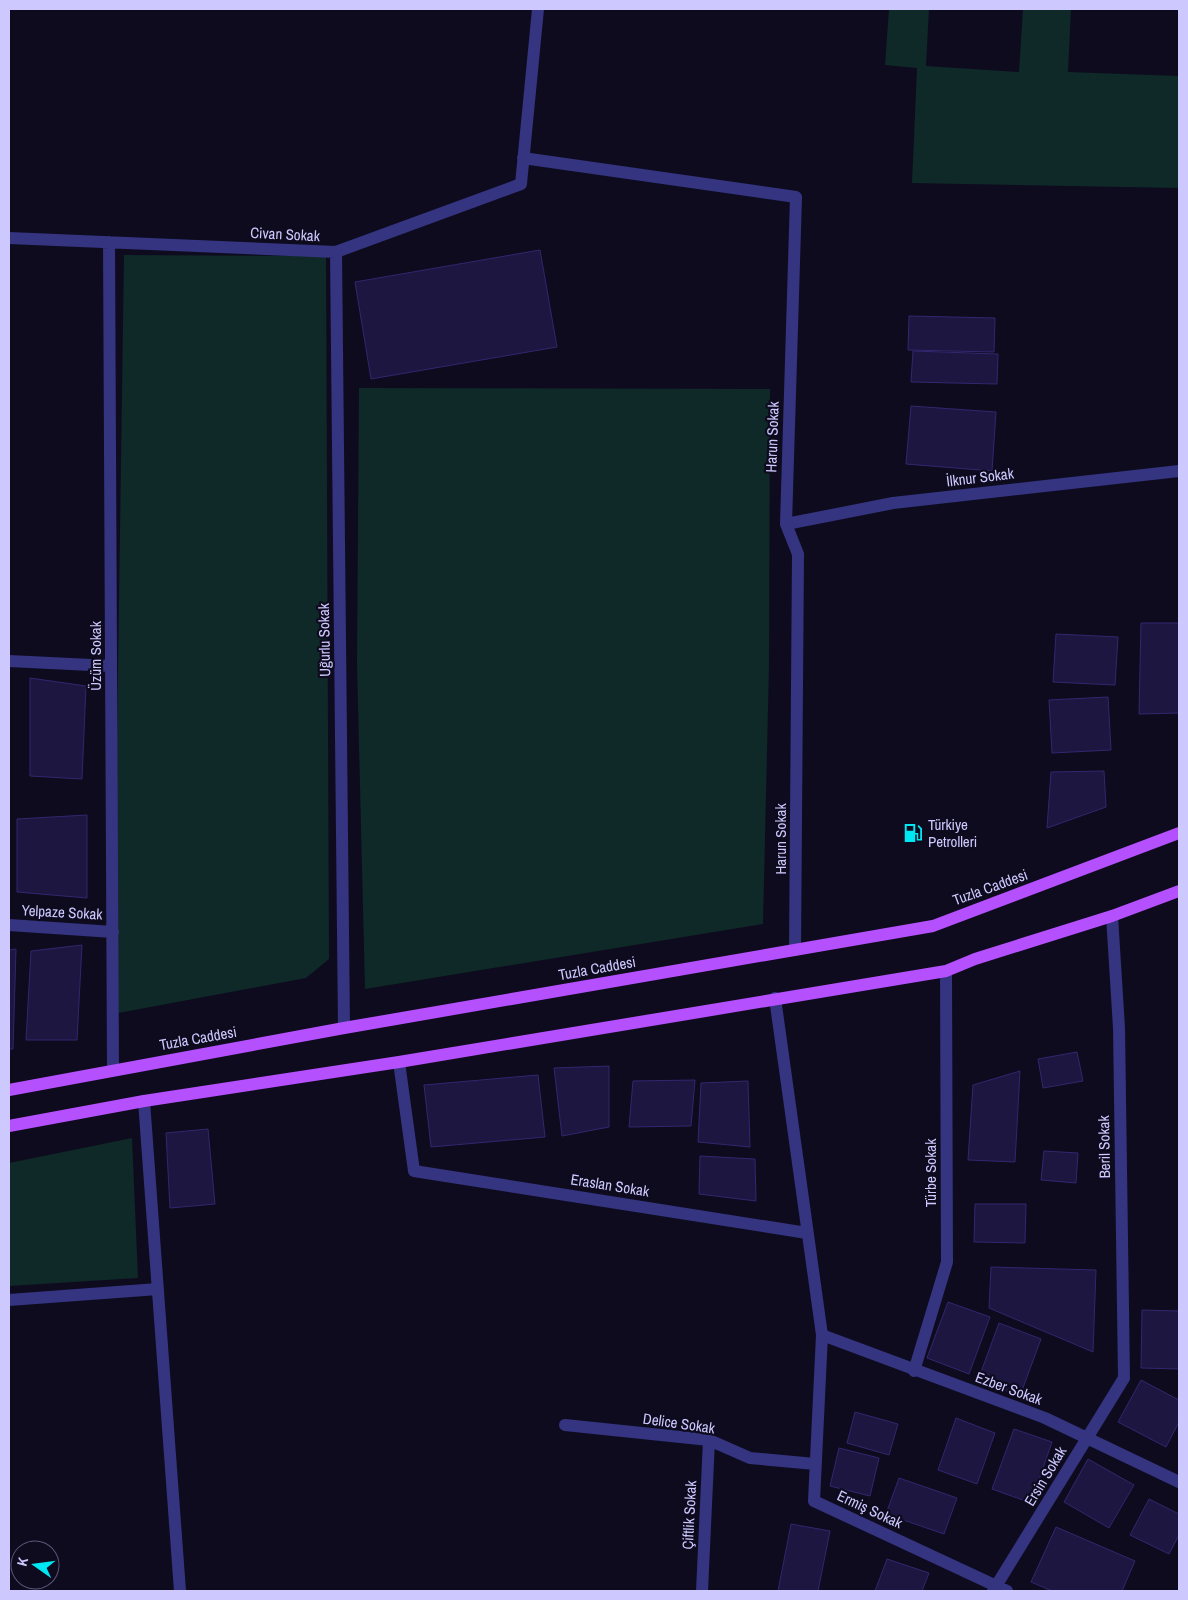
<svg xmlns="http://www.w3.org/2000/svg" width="1188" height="1600" font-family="'Archivo Narrow',sans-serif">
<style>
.green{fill:#0e2927}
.building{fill:#1d1641;stroke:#32276e}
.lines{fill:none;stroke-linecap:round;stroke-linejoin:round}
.minor{stroke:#343480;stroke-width:12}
.major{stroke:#b550ff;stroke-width:12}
.labels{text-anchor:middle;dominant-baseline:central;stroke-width:4.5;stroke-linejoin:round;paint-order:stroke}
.street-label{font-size:15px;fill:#cdc9ff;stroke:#0e0b1f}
.poi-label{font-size:15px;fill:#cdc9ff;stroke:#0e0b1f;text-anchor:start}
</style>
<rect width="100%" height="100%" fill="#0e0b1f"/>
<path class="green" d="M889,9H929L926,66L1019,72L1023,9H1071L1068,72L1179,76V188L912,183L917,68L885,65Z
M124,255L326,256L329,959L306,978L113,1014Z
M359,388L770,389L769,666L763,924L365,989L357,664Z
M132,1138L138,1278L9,1286V1163Z"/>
<path class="building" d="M540,250L557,347L371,379L355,282Z
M909,316L995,318L994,352L908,350Z
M913,351L998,354L997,384L911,382Z
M911,406L996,412L992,471L906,464Z
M1141,623H1179V713L1139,714Z
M1056,634L1118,637L1115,685L1053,682Z
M30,678L86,686L82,779L30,776Z
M1108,697L1111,750L1052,753L1049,700Z
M1104,771L1106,807L1047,828L1051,772Z
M87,815V898L17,892V819Z
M82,945L77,1040H26L31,951Z
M16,949L13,1049H9V950Z
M1077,1052L1083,1081L1043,1088L1038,1059Z
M609,1066V1127L562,1136L554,1068Z
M1020,1071L1015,1162L968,1160L973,1085Z
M538,1075L545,1137L431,1147L424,1085Z
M695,1080L691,1126L629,1127L633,1081Z
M748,1081L750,1147L698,1142L701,1083Z
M208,1129L215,1204L170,1208L166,1133Z
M1044,1151L1078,1153L1076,1183L1041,1180Z
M700,1156L755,1159L756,1201L699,1194Z
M975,1204H1026L1025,1243L974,1242Z
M991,1267L1096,1270L1093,1352L989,1308Z
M948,1302L990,1317L969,1374L927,1358Z
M1142,1310L1179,1311V1369L1141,1368Z
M999,1323L1041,1339L1020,1396L978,1380Z
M1141,1380L1179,1400V1422L1166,1447L1118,1422Z
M855,1412L898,1424L889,1455L847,1443Z
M956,1418L995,1433L977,1484L938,1470Z
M1014,1429L1052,1442L1031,1503L992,1489Z
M839,1448L879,1458L870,1496L830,1486Z
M1088,1459L1134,1485L1109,1528L1064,1502Z
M899,1478L957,1498L944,1534L886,1514Z
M1149,1499L1179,1514V1535L1169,1554L1130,1535Z
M791,1524L830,1531L818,1591H778Z
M1056,1527L1135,1561L1122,1591H1052L1031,1582Z
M887,1559L929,1573L922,1591H875Z"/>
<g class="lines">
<path class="minor" d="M523,158L796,197L786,524L798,554L795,950
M9,238L336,252L521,184L538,9
M109,242L113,1070
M336,252L344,1028
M786,524L893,503L1179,471
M9,661L111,666
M9,925L113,932
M775,998L822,1335L814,1501L1007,1591
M399,1062L414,1171L807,1233
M144,1101L180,1591
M9,1300L158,1289
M822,1335L1045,1418L1179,1482
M914,1371L947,1262L946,971
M565,1425L709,1440L750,1458L815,1464
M702,1591L709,1440
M993,1591L1124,1378L1119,1028L1112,916"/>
<path class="major" d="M9,1090L344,1028L933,926L1179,833
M9,1126L144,1101L399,1062L946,971L975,959L1112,916L1179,891"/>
</g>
<defs>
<g id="fuel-bare" transform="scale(1.5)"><path d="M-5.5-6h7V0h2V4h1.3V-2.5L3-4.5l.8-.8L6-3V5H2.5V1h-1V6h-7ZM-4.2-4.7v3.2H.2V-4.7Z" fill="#00e7f4" stroke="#0e0b1f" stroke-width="2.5" paint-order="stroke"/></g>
</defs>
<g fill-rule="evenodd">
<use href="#fuel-bare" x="913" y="833"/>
</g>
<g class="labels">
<g class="street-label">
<text transform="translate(285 234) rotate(3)">Civan Sokak</text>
<text transform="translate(772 437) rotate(-88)">Harun Sokak</text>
<text transform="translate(980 477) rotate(-7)">İlknur Sokak</text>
<text transform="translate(324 640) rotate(-91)">Uğurlu Sokak</text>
<text transform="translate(95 656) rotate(-90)">Üzüm Sokak</text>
<text transform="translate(780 839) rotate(-90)">Harun Sokak</text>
<text transform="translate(990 887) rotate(-20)">Tuzla Caddesi</text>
<text transform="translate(62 912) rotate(3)">Yelpaze Sokak</text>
<text transform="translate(597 968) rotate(-10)">Tuzla Caddesi</text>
<text transform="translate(198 1038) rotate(-10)">Tuzla Caddesi</text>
<text transform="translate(1104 1147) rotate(-91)">Beril Sokak</text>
<text transform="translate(930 1173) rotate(-90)">Türbe Sokak</text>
<text transform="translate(610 1185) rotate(9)">Eraslan Sokak</text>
<text transform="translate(1009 1388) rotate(20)">Ezber Sokak</text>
<text transform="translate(679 1423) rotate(8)">Delice Sokak</text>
<text transform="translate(1045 1476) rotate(-59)">Ersin Sokak</text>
<text transform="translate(870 1509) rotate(25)">Ermiş Sokak</text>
<text transform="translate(689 1515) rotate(-87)">Çiftlik Sokak</text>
</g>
<g class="poi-label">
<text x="928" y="824">Türkiye<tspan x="928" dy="17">Petrolleri</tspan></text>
</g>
</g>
<rect width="1188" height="1600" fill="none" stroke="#cdc9ff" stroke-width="20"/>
<g transform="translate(35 1565) rotate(284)"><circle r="24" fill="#0e0b1f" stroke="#5a5779"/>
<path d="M0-4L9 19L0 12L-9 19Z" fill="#00e7f4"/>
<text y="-8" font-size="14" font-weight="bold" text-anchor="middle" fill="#cdc9ff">K</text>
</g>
</svg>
